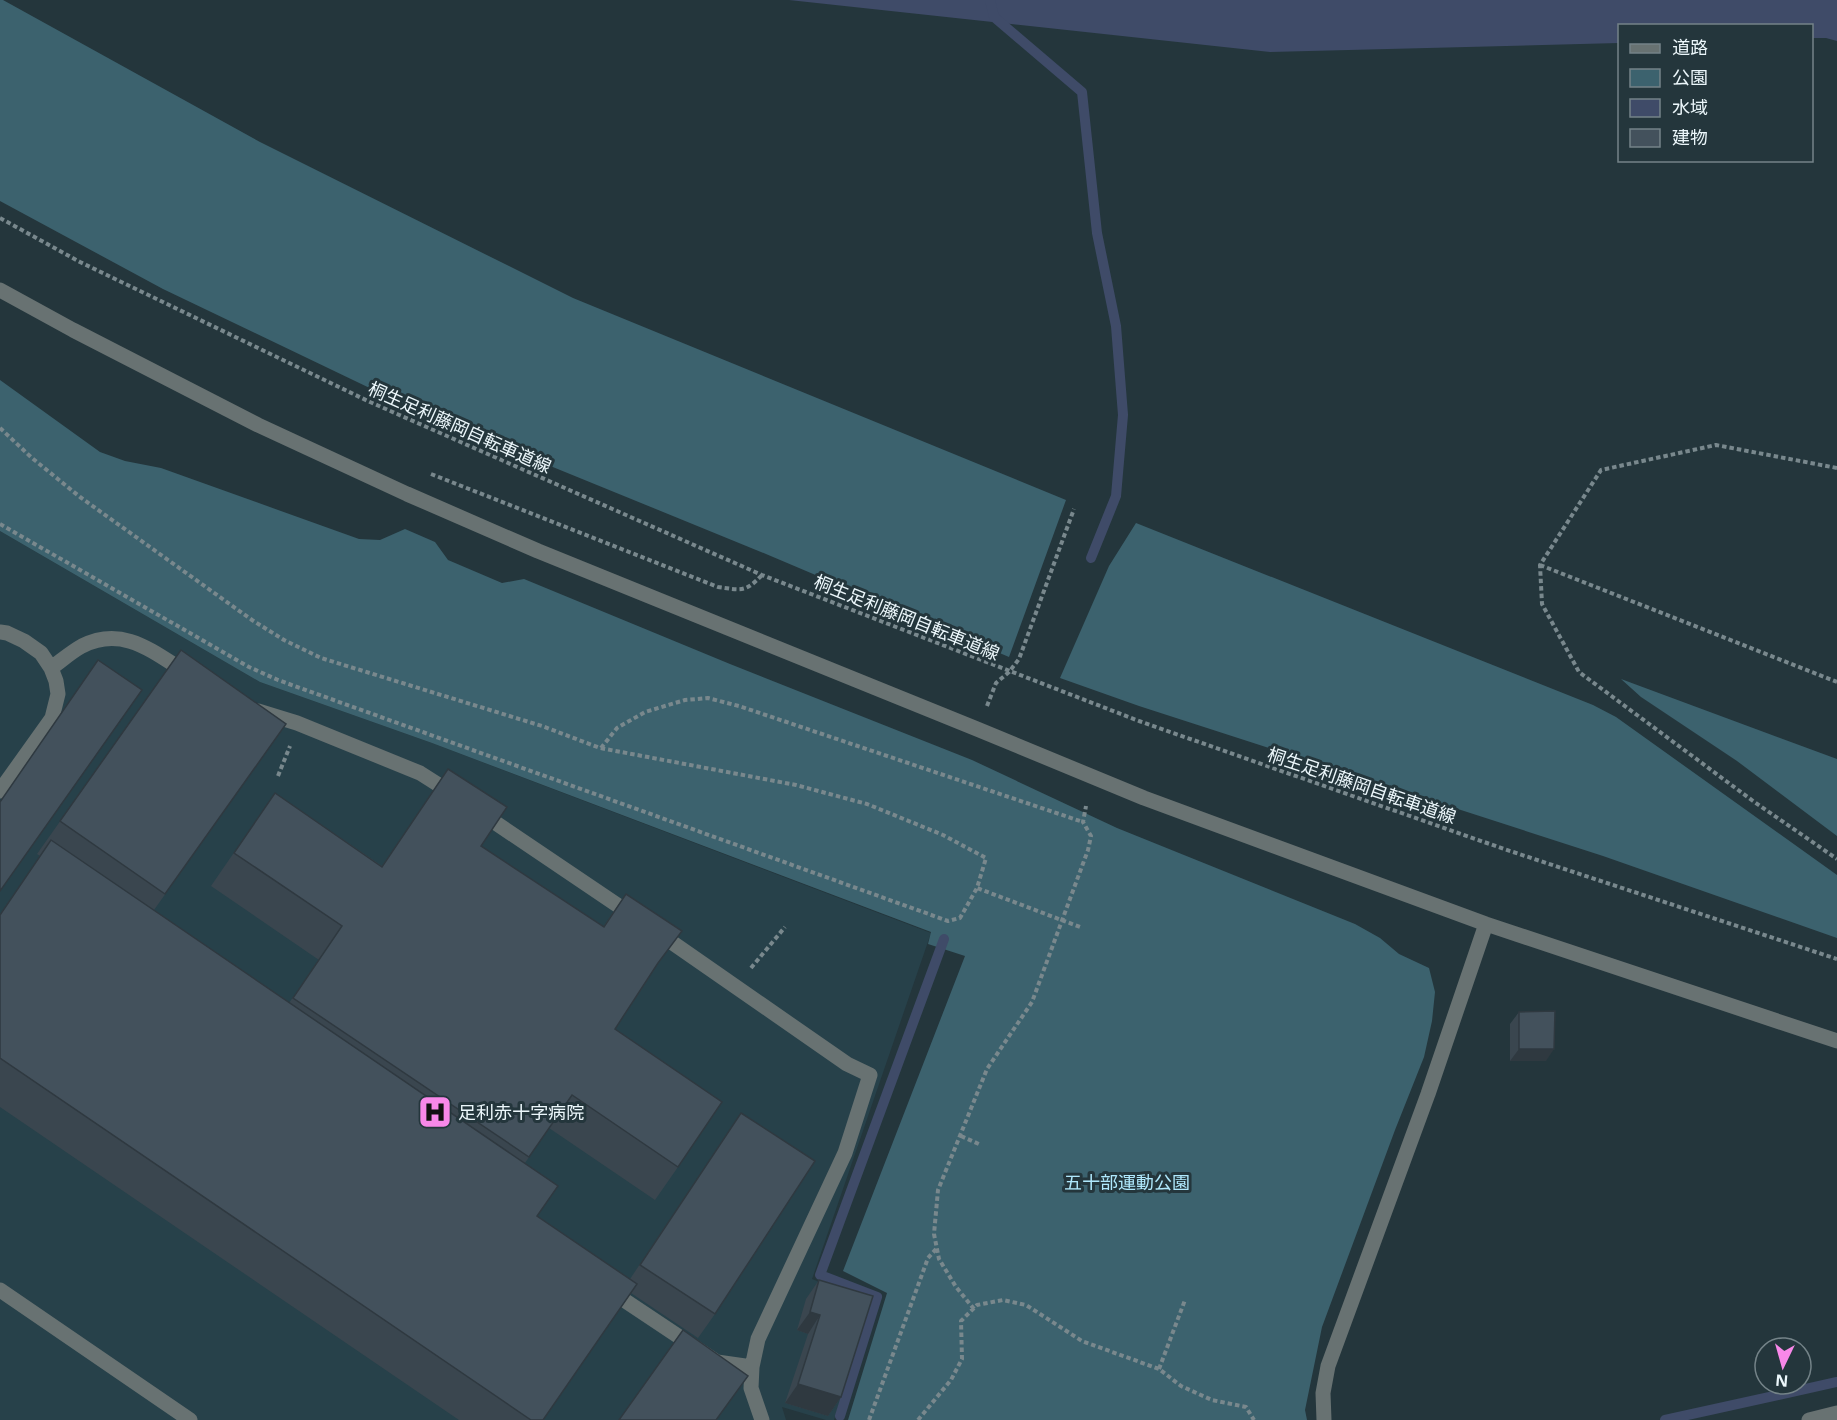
<svg xmlns="http://www.w3.org/2000/svg" width="1837" height="1420" font-family="'Noto Sans','Noto Sans JP',sans-serif">
<style>
.built{fill:#27414a}
.green{fill:#3c626e}
.water{fill:#3f4b68}
.lines{fill:none;stroke-linecap:round;stroke-linejoin:round}
.stream{stroke:#3f4b68;stroke-width:10}
.path{stroke:#79888d;stroke-width:4;stroke-dasharray:4.5 3;stroke-linecap:butt}
.minor{stroke:#687272;stroke-width:15}
.wall{fill:#3a464f}
.shaded-wall{fill:#2f3940}
.building{fill:#43515c;stroke:#2f3940;stroke-width:1.5}
.labels{text-anchor:middle;dominant-baseline:central;stroke-width:6;stroke-linejoin:round;paint-order:stroke}
.street-label{font-size:18px;fill:#ecf7fb;stroke:#24363c}
.poi-label{font-size:18px;fill:#ecf7fb;stroke:#24363c;text-anchor:start}
.park-label{font-size:18px;fill:#afe8fc;stroke:#24363c}
</style>
<rect width="100%" height="100%" fill="#24363c"/>
<path class="built" d="M0,531L260,682L432,743L931,933L812,1279L870,1303L834,1420H826L782,1407L786,1420H0Z"/>
<path class="green" d="M0,0H3L260,142L573,298L1066,500L1009,657L766,554L428,416L163,289L0,201Z
M0,380L100,452L125,461L161,468L359,539L380,540L405,529L435,542L448,560L502,583L524,579L730,664L972,760L1117,828L1355,924L1380,938L1399,954L1429,968L1435,992L1432,1021L1424,1057L1395,1130L1322,1327L1305,1410L1307,1420H848L887,1293L843,1271L965,956L928,944L931,932L432,743L260,682L0,531Z
M1136,523L1593,705L1616,717L1837,875V938L1603,856L1139,706L1060,678L1109,566Z
M1621,679L1837,759V836L1737,761L1641,697Z"/>
<path class="water" d="M789,0H1837V41L1826,38H1812V26H1620L1619,43L1270,52Z"/>
<g class="lines">
<path class="stream" d="M990,0L994,17L1082,92L1097,233L1116,326L1123,415L1116,496L1091,558
M840,1416L877,1297L820,1275L944,939
M1665,1420L1837,1382"/>
<path class="path" d="M0,218L80,262L370,402L762,575L1139,721L1504,849L1837,959
M0,428L32,458L80,497L252,620L284,640L321,658L542,726L600,748L796,785L867,804L943,835L986,858L977,888L1080,927
M1837,468L1716,445L1601,470L1540,565L1542,604L1579,672L1753,801L1837,859
M431,474L718,587C741,590 745,593 762,575
M0,524L249,667L278,680L948,921L960,918L977,888
M1540,565L1837,682
M987,706L996,683L1009,672L1019,659L1074,509
M601,748L617,728L645,712L685,700L708,698L739,706L1083,822
M278,776L290,746
M751,968L785,927
M961,1136L981,1145
M974,1309L956,1287L939,1259L934,1234L938,1190L987,1069L1032,1002L1088,850L1091,836L1083,822L1086,806
M1159,1369L1185,1300
M869,1420L928,1258L936,1249
M918,1420L951,1380L962,1359L961,1321L977,1305L1003,1300L1026,1305L1082,1341L1159,1369L1181,1386L1212,1400L1246,1407L1254,1420"/>
<path class="minor" d="M0,290L73,330L258,425L407,494L538,551L977,729L1144,798L1486,924L1837,1041
M0,632L7,633L24,641L41,653L51,668L56,681L58,694L52,718L0,791
M51,668C61,661 71,652 82,646C123,625 153,652 187,673
M258,711L297,723L420,773L453,794
M481,813L635,917
M657,932L847,1064L870,1075L845,1153L758,1339L752,1367L751,1388L762,1420
M0,1290L190,1420
M609,1290L717,1362L752,1367
M1324,1420L1323,1393L1328,1366L1428,1094L1486,924
M1809,1420L1837,1413"/>
</g>
<path class="wall" d="M181,650L286,724L154,910L289,1003L319,960L211,886L275,793L382,866L448,769L481,846L603,927L626,894L649,978L615,1029L678,1167L655,1200L549,1128L525,1163L537,1216L630,1279L741,1113L715,1314L698,1338L631,1293L543,1420H459L0,1107V914L40,856L37,854Z
M1519,1012L1546,1061H1510V1024Z
M819,1280L841,1397L828,1416L785,1403L808,1334L797,1330L806,1299Z"/>
<path class="shaded-wall" d="M1519,1049H1554L1546,1061H1510Z
M810,1312L820,1315L808,1334L797,1330Z
M798,1384L841,1397L828,1416L785,1403Z"/>
<path class="building" d="M181,650L286,724L165,894L60,821Z
M98,660L142,690L0,891V802Z
M448,769L507,807L481,846L604,927L626,894L682,931L658,963L615,1029L722,1102L678,1167L572,1095L529,1157L293,998L342,926L234,853L275,793L382,867Z
M51,840L558,1186L537,1216L637,1284L543,1420H531L0,1058V915Z
M1555,1011L1554,1049H1519V1012Z
M741,1113L815,1161L715,1314L640,1265Z
M819,1280L873,1296L841,1397L798,1384L820,1315L810,1312Z
M683,1330L748,1376L716,1420H619Z"/>
<defs>
<g id="hospital-square" transform="scale(1.725)"><rect x="-9" y="-9" width="18" height="18" rx="4" fill="#f888e9" stroke="#24363c"/><path d="M-5-5h3v3.5h4V-5h3V5h-3V1.5h-4V5h-3Z" fill="#111"/></g>
</defs>
<g fill-rule="evenodd">
<use href="#hospital-square" x="435" y="1112"/>
</g>
<g class="labels">
<g class="street-label">
<text transform="translate(460 427) rotate(24)">桐生足利藤岡自転車道線</text>
<text transform="translate(907 617) rotate(22)">桐生足利藤岡自転車道線</text>
<text transform="translate(1362 785) rotate(19)">桐生足利藤岡自転車道線</text>
</g>
<g class="poi-label">
<text x="458" y="1112">足利赤十字病院</text>
</g>
<g class="park-label">
<text x="1127" y="1182">五十部運動公園</text>
</g>
</g>
<rect x="1618" y="24" width="195" height="138" fill="#24363c" stroke="#748388" stroke-width="1.5"/>
<rect x="1630" y="44" width="30" height="9" fill="#687272" stroke="#748388" stroke-width="1.5"/>
<text x="1672" y="54" font-size="18" fill="#ecf7fb">道路</text>
<rect x="1630" y="69" width="30" height="18" fill="#3c626e" stroke="#748388" stroke-width="1.5"/>
<text x="1672" y="84" font-size="18" fill="#ecf7fb">公園</text>
<rect x="1630" y="99" width="30" height="18" fill="#3f4b68" stroke="#748388" stroke-width="1.5"/>
<text x="1672" y="114" font-size="18" fill="#ecf7fb">水域</text>
<rect x="1630" y="129" width="30" height="18" fill="#43515c" stroke="#748388" stroke-width="1.5"/>
<text x="1672" y="144" font-size="18" fill="#ecf7fb">建物</text>
<g transform="translate(1783 1366) rotate(185)"><circle r="28" fill="#24363c" stroke="#748388" stroke-width="1.5"/>
<path d="M0-4.5L10 22L0 15L-10 22Z" fill="#f888e9"/>
<text y="-9" font-size="16" font-weight="bold" text-anchor="middle" fill="#ecf7fb">N</text>
</g>
</svg>
